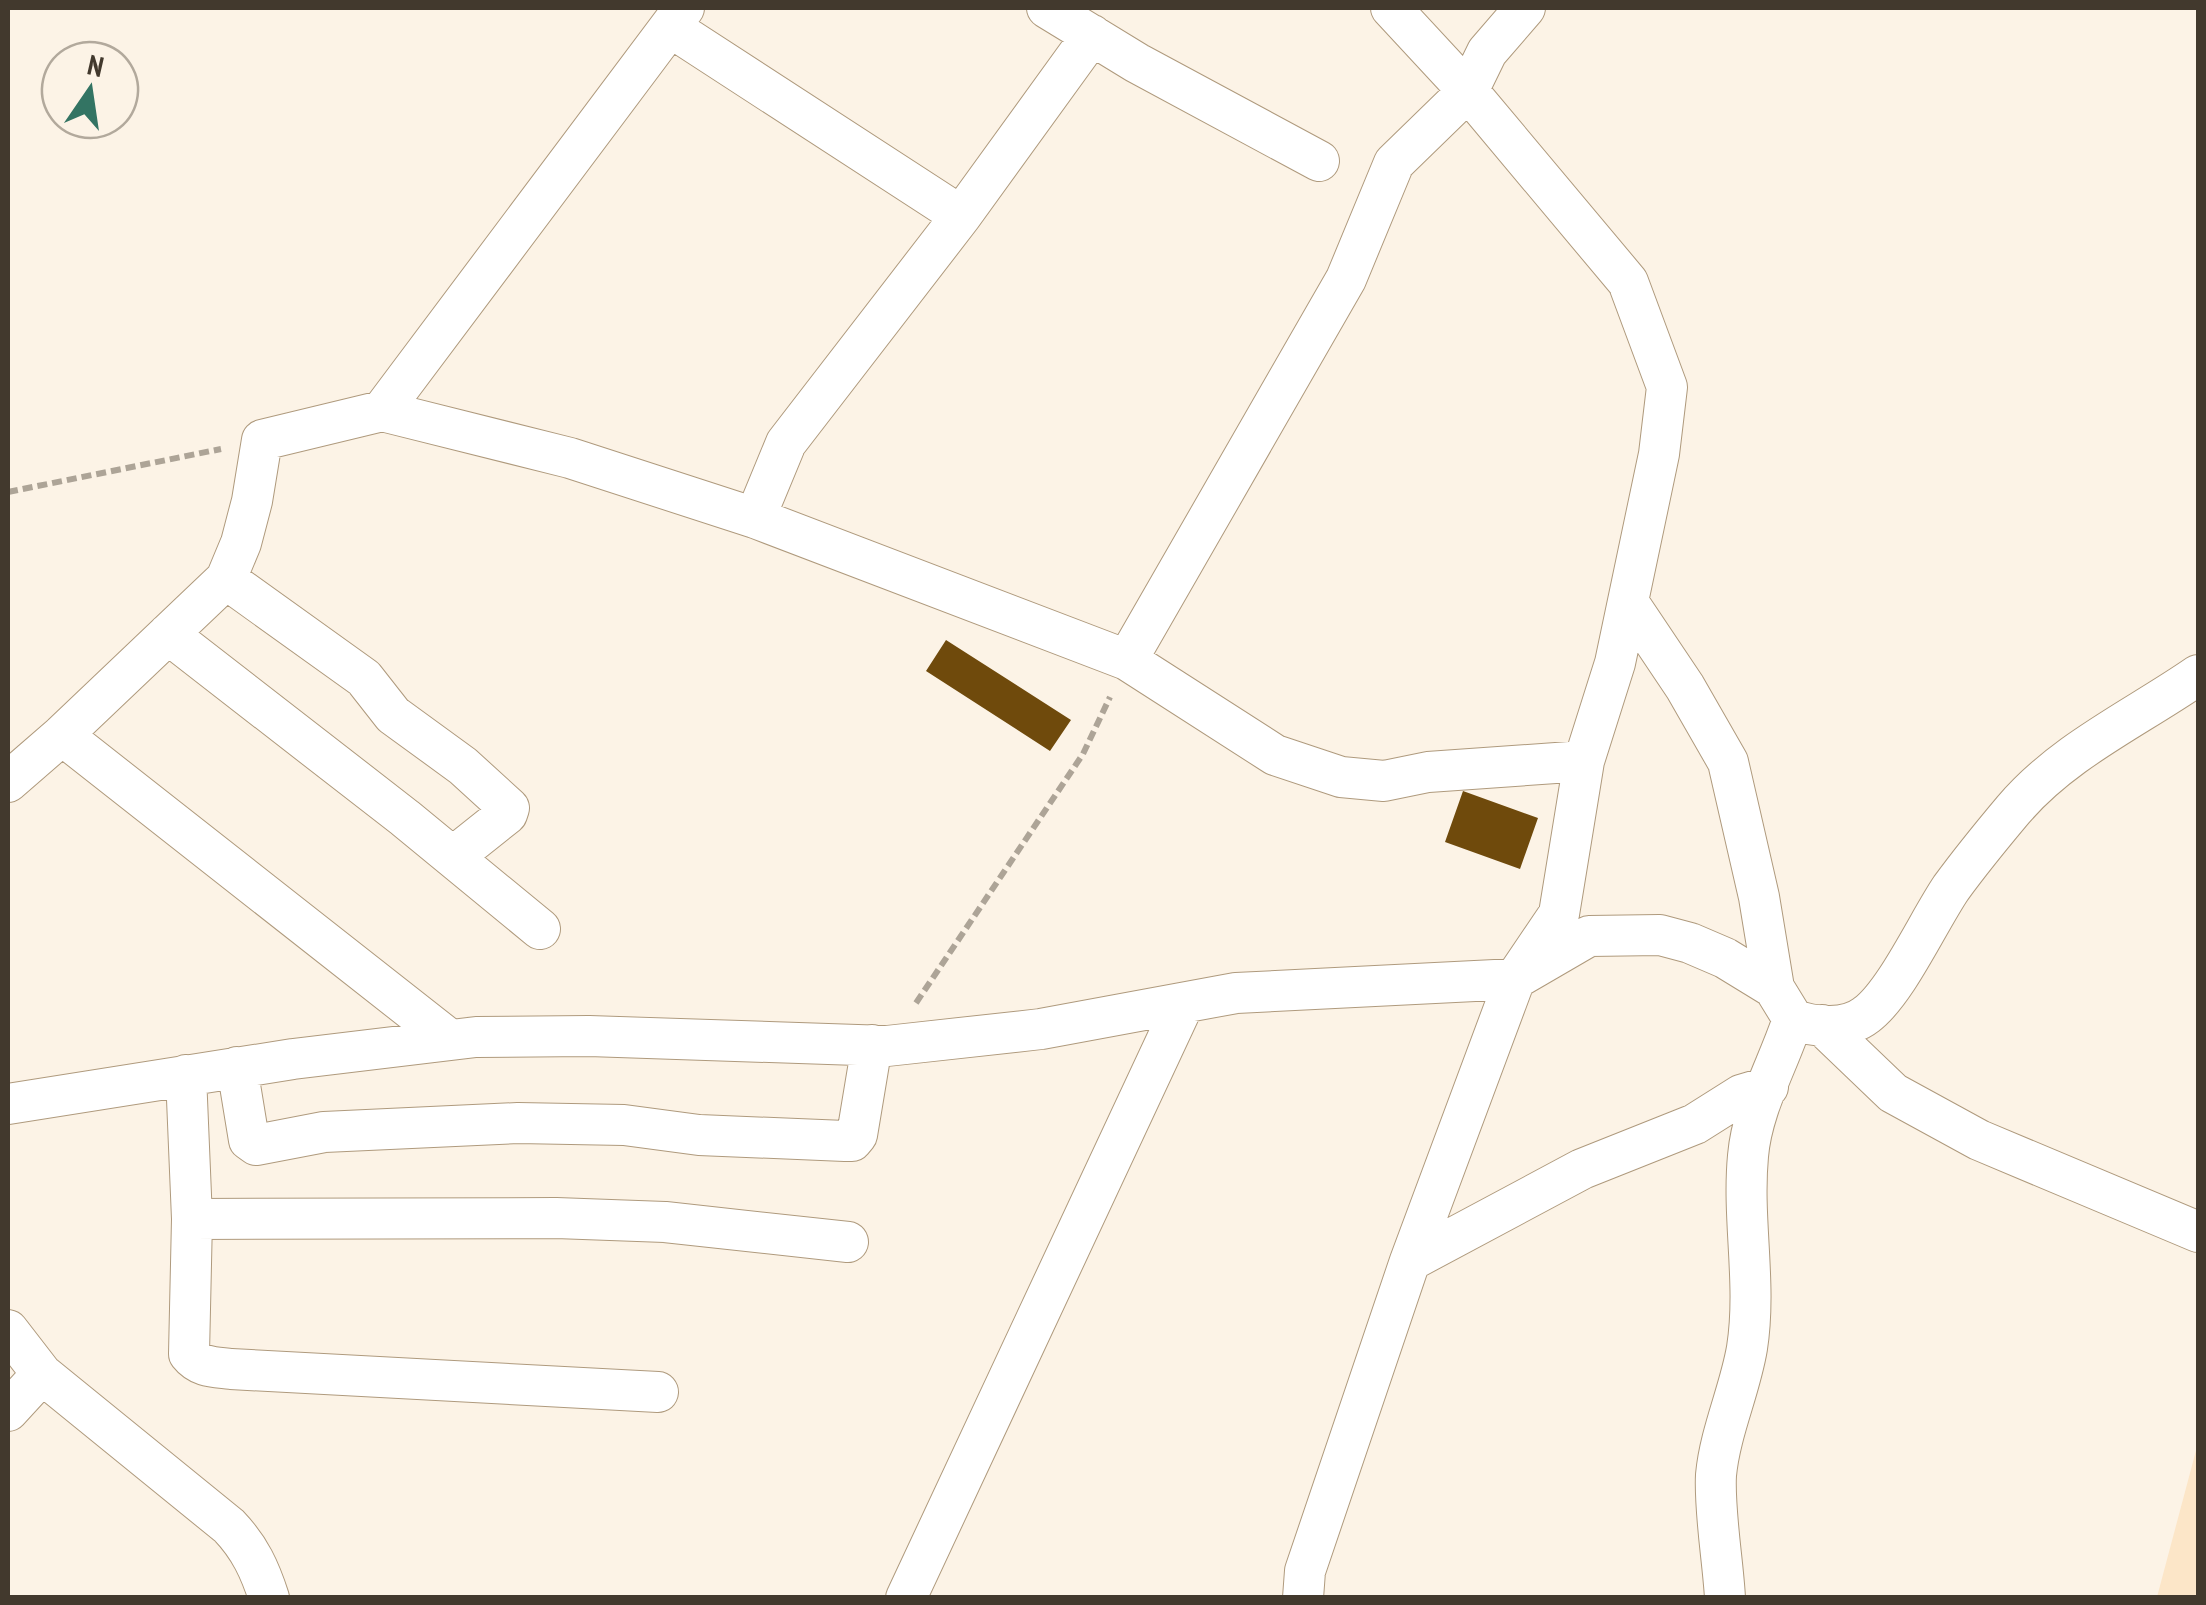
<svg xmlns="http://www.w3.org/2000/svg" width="2206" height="1605" font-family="'PT Sans Narrow',sans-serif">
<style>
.built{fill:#fce6c8}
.building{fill:#6f4a0c}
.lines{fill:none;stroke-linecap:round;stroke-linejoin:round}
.minor-casing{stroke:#af9a7d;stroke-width:42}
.path{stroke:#ada497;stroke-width:6;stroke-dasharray:10 5;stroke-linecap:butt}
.minor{stroke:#fff;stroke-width:40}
</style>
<rect width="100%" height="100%" fill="#fcf3e6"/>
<path class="built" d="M2198,1443V1597H2157Z"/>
<path class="building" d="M946,640L1071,720L1050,751L926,671Z
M1463,791L1538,818L1520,869L1445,842Z"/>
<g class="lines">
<g class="minor-casing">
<path id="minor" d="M1047,8L1137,63L1319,161
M670,27L961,216
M382,411L684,8
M755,518L786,443L961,216L1092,35
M226,579L364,678L393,715L463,766L509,808L507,814L453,857
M1628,602L1685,687L1728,762L1759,897L1774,988L1793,1019C1778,1065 1752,1108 1748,1156C1742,1220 1757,1284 1747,1348C1740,1390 1720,1432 1716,1475C1714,1511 1723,1561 1725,1598
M168,634L405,818L540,929
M1127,660L1346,279L1394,163L1468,91L1487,52L1525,8
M62,735L450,1040
M8,782L62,735L226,579L241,543L252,501L262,440L382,411L570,458L755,518L1127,660L1275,755L1341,777L1384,781L1428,772L1584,761
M1793,1019C1814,1028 1847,1030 1866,1015C1896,993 1928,922 1951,888C1970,862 1992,835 2013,810C2063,751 2136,718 2198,675
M1822,1025L1893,1093L1979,1140L2198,1232
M237,1067L249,1140L256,1145L324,1132L518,1123L624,1125L699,1135L845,1141H852L857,1135L872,1045
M186,1075L192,1219L189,1354C200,1368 215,1367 231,1369L658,1392
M8,1104L293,1059L476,1037L589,1036L887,1046L1041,1029L1236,993L1515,979L1589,936L1660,935L1690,943L1725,958L1774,988
M192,1219L556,1218L665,1222L848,1242
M1410,1261L1582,1169L1695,1124L1741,1095L1768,1087
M8,1330L42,1374L229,1526C250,1548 260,1570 269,1598
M8,1411L42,1374
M906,1598L1184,1003
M1303,1598L1305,1571L1410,1261L1515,979L1559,914L1584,761L1615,663L1659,454L1667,387L1628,282L1468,91L1391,8"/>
</g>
<path class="path" d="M8,492L221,449
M916,1003L1083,754L1110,697"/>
<use href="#minor" class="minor"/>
</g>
<rect width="2206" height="1605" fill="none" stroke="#42392d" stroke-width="20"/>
<g transform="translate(90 90) rotate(13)"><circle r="48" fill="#fcf3e6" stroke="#b2a99c" stroke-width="2.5"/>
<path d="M0-8L18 38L0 25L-18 38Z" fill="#337463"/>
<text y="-15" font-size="28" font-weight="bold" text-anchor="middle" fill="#42392d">N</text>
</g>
</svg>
